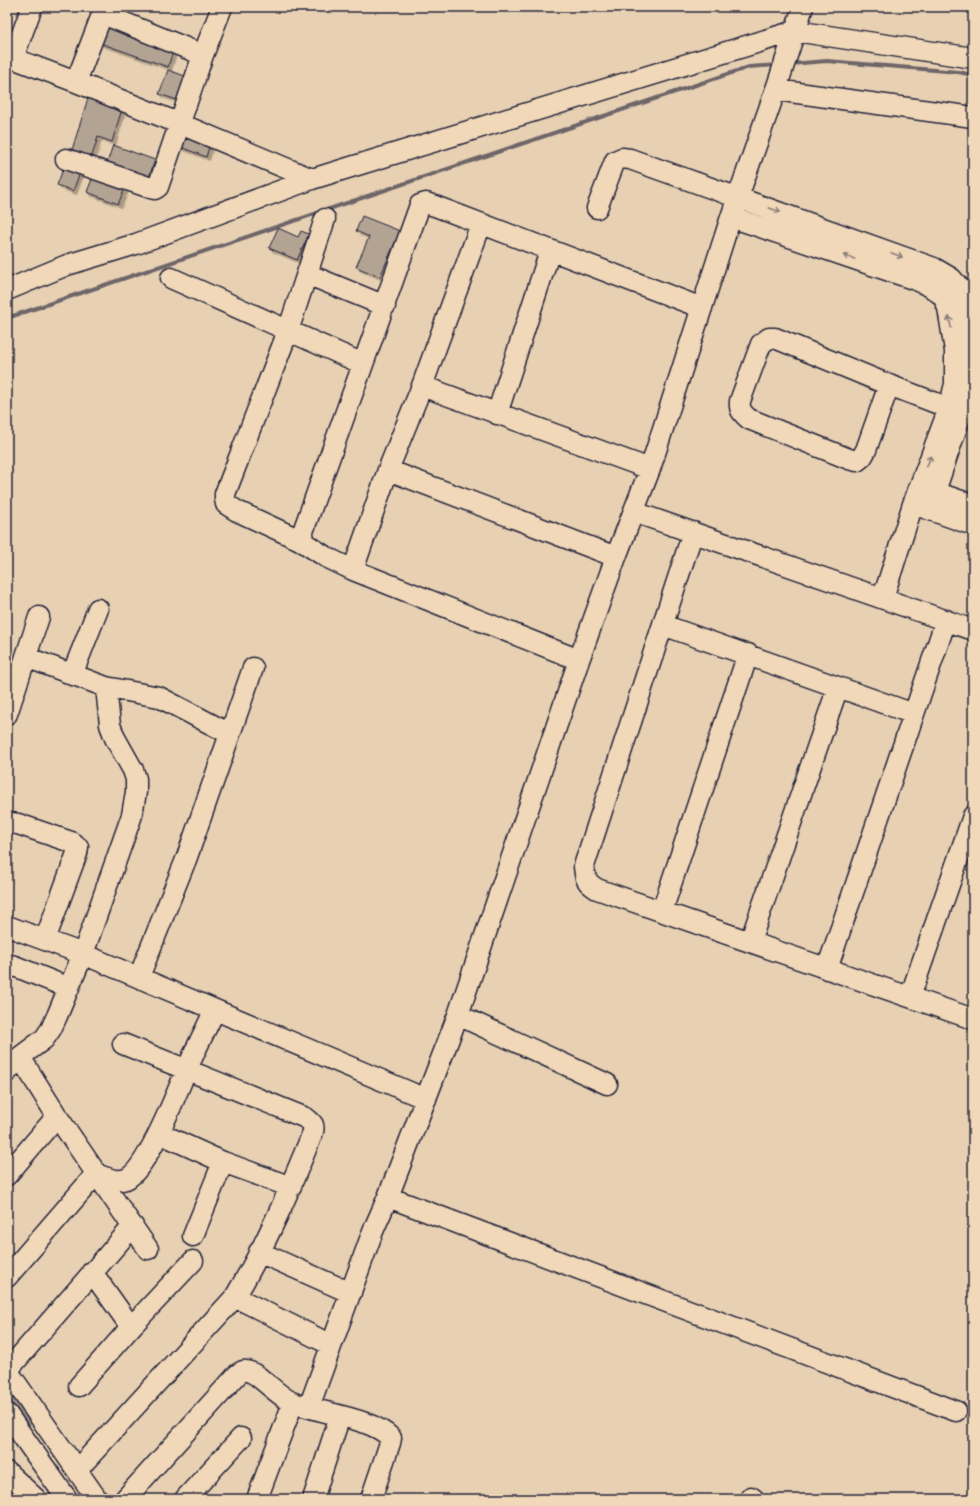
<svg xmlns="http://www.w3.org/2000/svg" width="980" height="1506" font-family="Dekko,sans-serif">
<style>
.lines{fill:none;stroke-linecap:round;stroke-linejoin:round}
.stream{stroke:#6e6569;stroke-width:4}
.canal{stroke:#a19288;stroke-width:15}
.building{fill:#b3a393;stroke:#22223b;filter:url(#shadow)}
.minor-casing{stroke:#22223b;stroke-width:23}
.minor{stroke:#f0d8b8;stroke-width:20}
.oneway{stroke:#897d7a}
</style>
<defs>
<filter id="shadow"><feDropShadow dx="3.5" dy="3.5" stdDeviation="0" flood-color="#0004"/></filter>
</defs>
<rect width="100%" height="100%" fill="#e8d1b3"/>
<filter id="ink" filterUnits="userSpaceOnUse"><feTurbulence type="fractalNoise" baseFrequency=".025" numOctaves="2"/><feDisplacementMap in="SourceGraphic" scale="8" xChannelSelector="R" yChannelSelector="G"/><feConvolveMatrix kernelMatrix="1 2 1 2 8 2 1 2 1" color-interpolation-filters="sRGB"/></filter>
<g filter="url(#ink)">
<g class="lines">
<path class="stream" d="M790,64L827,61L958,72L973,75
M7,318L749,67L777,65"/>
<path class="canal" d="M7,1398L24,1422"/>
</g>
<path class="building" d="M103,26L173,51L168,67L97,42Z
M168,70L185,76L177,100L159,94Z
M88,98L122,109L112,142L98,137L91,159L71,153Z
M183,133L210,144L206,157L178,146Z
M113,145L155,160L148,180L106,166Z
M65,164L81,170L73,191L57,185Z
M94,174L126,186L118,204L87,192Z
M362,216L400,231L380,277L356,267L369,237L356,231Z
M278,228L298,237L301,231L309,234L297,260L269,248Z"/>
<g class="lines">
<g class="minor-casing">
<path id="minor" d="M103,14L203,55
M7,56L76,82L178,123L312,179
M13,58L32,7
M76,82L105,7
M776,90L973,117
M66,159L151,188L155,189L158,187L203,55L222,7
M597,208L615,161L622,158L630,159L934,268L951,278L959,287L963,300L969,355L968,382L961,415L929,509
M731,217L916,280L931,287L943,296L948,308L955,351V384L949,408L913,504L973,525
M325,219L288,331L225,494V499L226,504L237,511L300,540L326,557L353,570
M481,224L422,386L388,470L353,570L579,660
M307,274L385,306
M171,278L363,364
M7,290L67,265L136,244L312,179L795,31L973,58
M889,385L866,450L862,457L857,461L849,459L749,419C742,413 739,410 740,401L761,344L769,338H775L889,385L949,408
M422,386L650,469
M497,414L550,251
M388,470L616,557
M923,488L973,505
M634,512L973,630
M693,532L584,866C585,879 586,882 597,889L973,1019
M300,540L420,205L426,203L435,206L702,308
M883,598L913,504
M663,625L914,714
M72,675L98,609
M106,687L159,697L230,734L187,857L139,977
M7,714L39,617
M230,734L253,668
M7,824L11,823L18,824L71,842L78,847L77,853L45,940
M662,911L748,654
M7,926L83,954L426,1099
M750,942L838,687
M7,966L11,965L17,967L69,988
M827,969L946,620
M910,997L973,816
M458,1015L607,1084
M123,1044L306,1118C312,1123 315,1124 313,1132C290,1189 266,1245 235,1297L331,1345
M20,1057L57,1116L148,1249
M7,1072L20,1057L44,1039L51,1029L57,1016L83,954L132,815L136,792V779L133,770L115,738L110,725L106,687L26,657
M159,1133L223,1162L291,1187
M7,1175L57,1116
M388,1197L956,1411
M193,1236L223,1162
M259,1252L351,1293
M92,1272L131,1327
M7,1277L96,1174C105,1177 116,1183 126,1179C147,1170 176,1094 186,1071C195,1051 205,1030 215,1010
M7,1370L97,1499
M7,1371L133,1226
M79,1386L131,1327L193,1261
M309,1407L373,1231L388,1197L458,1015L579,660L616,557L650,469L731,217L778,83L803,7
M7,1414L67,1499
M77,1470L235,1297
M7,1472L36,1499
M751,1497L754,1499
M125,1499L238,1374C241,1372 243,1370 246,1371C257,1371 279,1398 294,1403C320,1413 372,1418 391,1438L390,1443L371,1499
M185,1499L241,1438
M257,1499L293,1403
M313,1499L340,1416"/>
</g>
<use href="#minor" class="minor"/>
</g>
<defs><path id="oneway-shaft" d="M-6 0H5M1.5-3L5.5 0L1.5 3" fill="none" stroke-width="1.6" stroke-linecap="round" stroke-linejoin="round"/></defs>
<g class="oneway">
<use href="#oneway-shaft" transform="translate(775 210) rotate(20)"/>
<use href="#oneway-shaft" transform="translate(897 255) rotate(20)"/>
<use href="#oneway-shaft" transform="translate(849 257) rotate(-161)"/>
<use href="#oneway-shaft" transform="translate(950 322) rotate(-99)"/>
<use href="#oneway-shaft" transform="translate(929 461) rotate(-69)"/>
</g>
</g>
<rect width="980" height="1506" fill="none" stroke="#f0d8b8" stroke-width="24"/>
<rect x="12" y="12" width="956" height="1482" fill="none" stroke="#22223b" stroke-width="1.5" filter="url(#ink)"/>
</svg>
